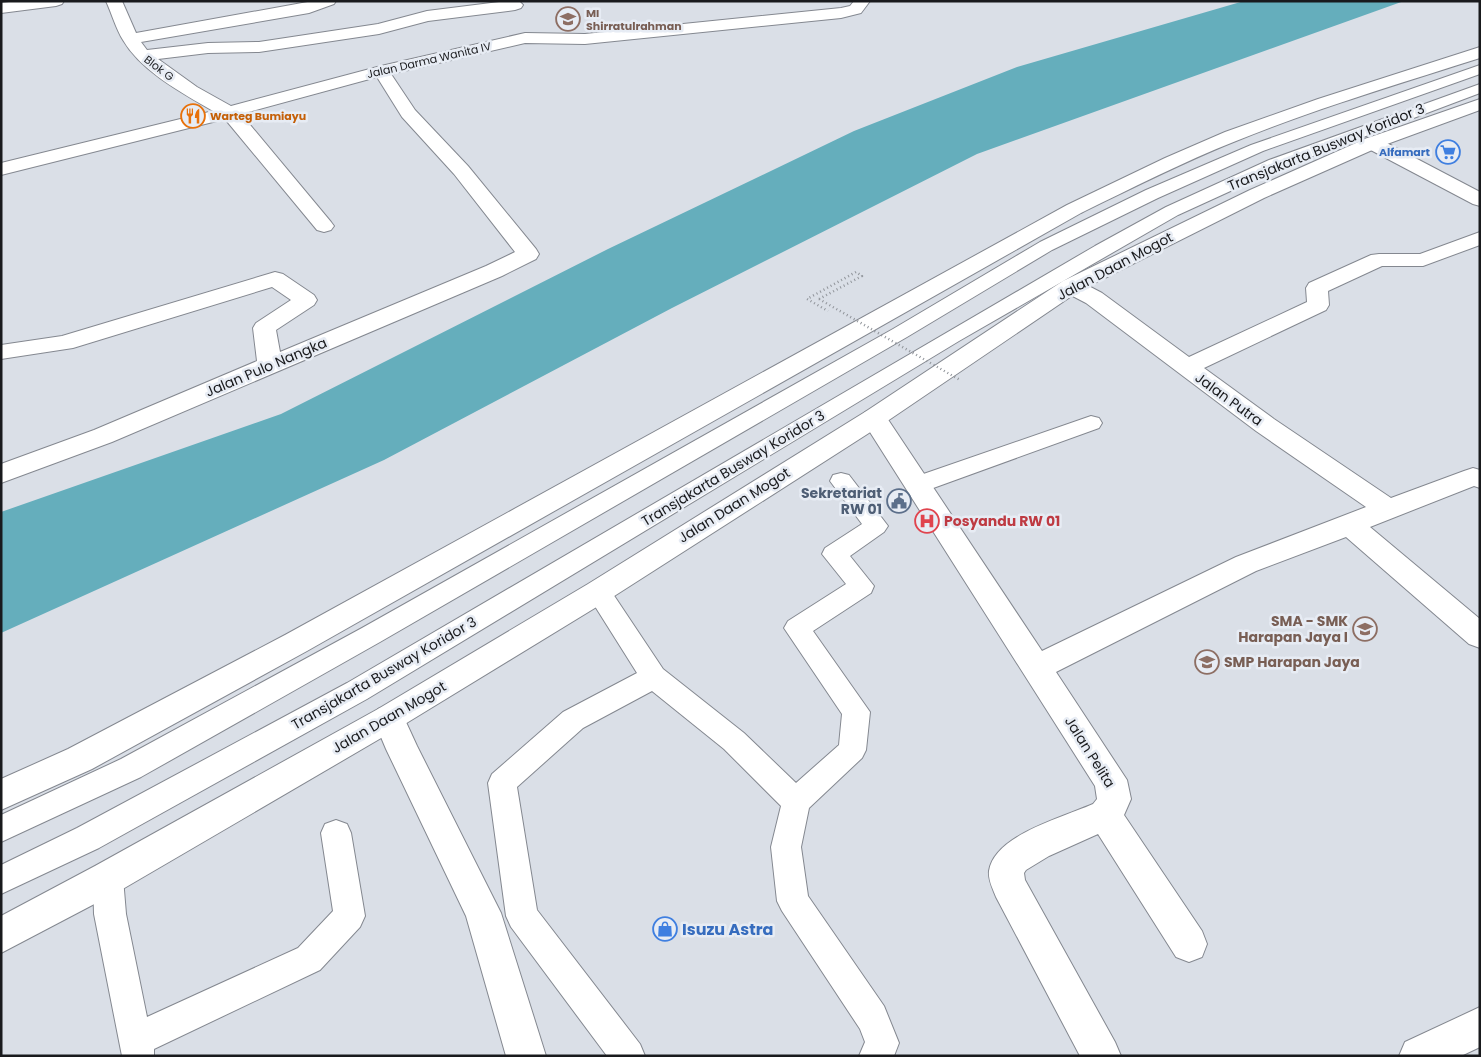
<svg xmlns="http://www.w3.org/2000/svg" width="1481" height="1057" font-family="Poppins,sans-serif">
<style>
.water{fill:#65aebc}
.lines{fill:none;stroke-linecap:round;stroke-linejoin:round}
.service-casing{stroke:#848890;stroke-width:2}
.minor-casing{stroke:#848890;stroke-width:2}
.trunk-casing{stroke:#848890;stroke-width:2}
.path{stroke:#90949a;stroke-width:2.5;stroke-dasharray:1 3;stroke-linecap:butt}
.service{fill:#fff;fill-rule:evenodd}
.minor{fill:#fff;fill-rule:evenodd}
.trunk{fill:#fff;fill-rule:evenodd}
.path-bridge{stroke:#90949a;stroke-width:2.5;stroke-dasharray:1 3;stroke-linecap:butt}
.labels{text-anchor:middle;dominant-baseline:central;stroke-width:5;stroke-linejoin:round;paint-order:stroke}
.far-education-label{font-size:11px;font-weight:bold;fill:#785e54;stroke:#e7ecf4;text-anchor:start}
.far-street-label{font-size:11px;fill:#191a1d;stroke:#e7ecf4}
.far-food-label{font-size:11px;font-weight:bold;fill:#c56008;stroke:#e7ecf4;text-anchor:start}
.far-shop-label{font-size:11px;font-weight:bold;fill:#366cbe;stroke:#e7ecf4;text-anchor:end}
.street-label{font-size:14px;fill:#191a1d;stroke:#e7ecf4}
.service-label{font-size:14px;font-weight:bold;fill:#4e5e75;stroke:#e7ecf4;text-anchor:end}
.health-label{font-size:14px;font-weight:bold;fill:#be3a42;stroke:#e7ecf4;text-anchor:start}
.education-label{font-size:14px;font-weight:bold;fill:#785e54;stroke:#e7ecf4;text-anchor:end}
.near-shop-label{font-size:16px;font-weight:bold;fill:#366cbe;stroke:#e7ecf4;text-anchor:start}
</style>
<rect width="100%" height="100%" fill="#dadfe7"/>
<path class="water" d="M1244,1H1404L977,154L672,308L384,460L1,633V512L281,414L608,249L854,131L1017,67Z"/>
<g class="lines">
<g class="service-casing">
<path id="service" d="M1480,65V74L1263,151L1158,198L1052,250L907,337L380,642L141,777L1,842V815L121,759L362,628L893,329L1040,242L1146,190L1251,145Z
M1480,84V93L1281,168L1178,215L959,341L367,699L99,848L1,894V865L77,828L347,683L1095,246L1166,207L1269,160Z
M1091,416L1099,418L1102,423L1099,428L925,491L917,493L909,491L906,485L909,479Z
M841,473L849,475L888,526L884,532L850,556L874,586L871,593L813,631L870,712L866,750L862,758L809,808L801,847L808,896L884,1006L899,1043L894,1056H859L865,1042L860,1029L782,911L777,901L771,847L781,806L724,749L652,691L583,728L517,787L537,910L640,1044L645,1056H607L511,927L506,916L488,783L492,774L563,712L637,673L586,592L589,585L598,583L607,585L663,669L744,733L796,783L839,745L842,714L784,628L788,621L846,584L822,554L825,548L862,524L830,481L833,475Z
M336,820L347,824L351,833L365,916L360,927L320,970L154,1049V1056H122L94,914L93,878L97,868L108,864L119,868L123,878L126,914L147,1017L298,948L333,911L321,833L325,824Z"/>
</g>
<g class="minor-casing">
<path id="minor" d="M17,1H64L62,4L56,6L1,13V3Z
M106,1H122L136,33L313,1H336L334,4L309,13L141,42L147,50L208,43L259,42L378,24L427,11L507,1H519L523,5L521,8L515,10L428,21L379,34L259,52L208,53L158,59L197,87L231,106L381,66L525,33L585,34L841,8L850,6L854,1H870L861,13L841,18L585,44L525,43L391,74L415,110L468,166L536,249L539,254L536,259L502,276L112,442L1,483V464L94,430L257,361L253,328L256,323L291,300L272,287L73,348L1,359V345L62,336L275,272L283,274L314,295L317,300L314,305L276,330L280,352L486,266L515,252L454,174L402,117L377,77L241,114L331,222L334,226L331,230L324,232L317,230L225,119L1,175V163L213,111C182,93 141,71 123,40C116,29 112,14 106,1Z
M1372,137L1379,139L1480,192V206L1473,204L1365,147L1363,143L1365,139Z
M1480,232V245L1423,266H1382L1328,291L1329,305L1326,310L1204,368L1274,419L1391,498L1464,471L1473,468L1480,470V488L1474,486L1370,527L1480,619V648L1469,644L1346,537L1256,571L1056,672L1127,780L1131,799L1124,815L1202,931L1207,944L1202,957L1189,962L1176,957L1098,834L1049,856L1026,870L1024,873L1025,880L1115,1042L1121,1056H1080L996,897C993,889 988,880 989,871C994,835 1064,817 1093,804L1097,799L1095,786L861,418L865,412L874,410L883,412L1042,651L1236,557L1366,507L1256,431L1086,303L1063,291L1060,286L1063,281L1071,279L1079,281L1102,293L1189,357L1307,302L1306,288L1309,283L1371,255L1379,254H1420Z
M389,705L400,709L417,746L501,913L546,1056H506L466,916L386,749L373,718L378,709Z
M1480,1007V1047L1461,1056H1399L1405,1042Z"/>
</g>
<g class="trunk-casing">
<path id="trunk" d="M1480,47V58C1398,84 1315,109 1236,141C1183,162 1132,188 1081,213L307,651L92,769L1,810V779L68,749L285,635L1067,205L1165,158L1225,132L1318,99Z
M1480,99V110L1379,147L1264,198L1079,291L883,424L608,600L400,727L121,890L1,953V916L95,866L378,709L588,584L865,412L1063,281L1250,190L1365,139Z"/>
</g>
<path class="path" d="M819,299L862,276L856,272L807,299L828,311"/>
<use href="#service" class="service"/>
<use href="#minor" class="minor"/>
<use href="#trunk" class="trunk"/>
<path class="path-bridge" d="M819,299L960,380"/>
</g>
<defs>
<g id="school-ring" transform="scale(1.25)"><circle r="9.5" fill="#e7ecf4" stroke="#8d6e63" stroke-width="1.5"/><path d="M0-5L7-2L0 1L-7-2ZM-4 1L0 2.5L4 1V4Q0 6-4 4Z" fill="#8d6e63"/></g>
<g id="restaurant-ring" transform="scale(1.25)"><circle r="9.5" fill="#e7ecf4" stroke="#e8710a" stroke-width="1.5"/><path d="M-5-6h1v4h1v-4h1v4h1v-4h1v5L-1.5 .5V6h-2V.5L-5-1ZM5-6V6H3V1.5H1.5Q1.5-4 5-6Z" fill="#e8710a"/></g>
<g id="supermarket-ring" transform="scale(1.25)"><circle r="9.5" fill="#e7ecf4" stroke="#3f7fe0" stroke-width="1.5"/><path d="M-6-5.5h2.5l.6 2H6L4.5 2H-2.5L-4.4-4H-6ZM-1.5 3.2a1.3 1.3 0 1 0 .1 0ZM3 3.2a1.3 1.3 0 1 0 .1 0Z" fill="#3f7fe0"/></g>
<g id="civic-ring" transform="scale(1.25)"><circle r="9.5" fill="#e7ecf4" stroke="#5c6f8a" stroke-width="1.5"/><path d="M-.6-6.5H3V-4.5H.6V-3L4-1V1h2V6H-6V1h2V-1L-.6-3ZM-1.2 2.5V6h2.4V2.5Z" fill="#5c6f8a"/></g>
<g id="hospital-ring" transform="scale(1.25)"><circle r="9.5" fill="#e7ecf4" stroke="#e0444e" stroke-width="1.5"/><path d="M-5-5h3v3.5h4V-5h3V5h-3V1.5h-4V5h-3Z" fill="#e0444e"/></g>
<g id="shop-ring" transform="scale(1.25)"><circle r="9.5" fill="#e7ecf4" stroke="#3f7fe0" stroke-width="1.5"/><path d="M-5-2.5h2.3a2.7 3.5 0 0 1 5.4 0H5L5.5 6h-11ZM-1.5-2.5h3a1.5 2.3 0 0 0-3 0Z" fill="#3f7fe0"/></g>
</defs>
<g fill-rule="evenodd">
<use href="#school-ring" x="568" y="19"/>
<use href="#restaurant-ring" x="193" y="116"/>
<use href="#supermarket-ring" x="1448" y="152"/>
<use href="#civic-ring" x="899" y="501"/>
<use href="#hospital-ring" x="927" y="521"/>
<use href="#school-ring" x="1365" y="629"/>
<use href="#school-ring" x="1207" y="662"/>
<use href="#shop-ring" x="665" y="929"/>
</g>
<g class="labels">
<g class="far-education-label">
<text x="586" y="13">MI<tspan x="586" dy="13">Shirratulrahman</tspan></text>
</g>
<g class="far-street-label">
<text transform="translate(429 60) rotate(-13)">Jalan Darma Wanita IV</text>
<text transform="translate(159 68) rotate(37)">Blok G</text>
</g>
<g class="far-food-label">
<text x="210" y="116">Warteg Bumiayu</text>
</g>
<g class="far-shop-label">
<text x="1430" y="152">Alfamart</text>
</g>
<g class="street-label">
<text transform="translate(1326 147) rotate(-22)">Transjakarta Busway Koridor 3</text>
<text transform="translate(1115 266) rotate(-28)">Jalan Daan Mogot</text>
<text transform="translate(266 367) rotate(-23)">Jalan Pulo Nangka</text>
<text transform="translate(1229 399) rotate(36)">Jalan Putra</text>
<text transform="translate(733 468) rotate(-31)">Transjakarta Busway Koridor 3</text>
<text transform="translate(734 505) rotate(-32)">Jalan Daan Mogot</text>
<text transform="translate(384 673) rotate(-30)">Transjakarta Busway Koridor 3</text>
<text transform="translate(389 717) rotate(-30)">Jalan Daan Mogot</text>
<text transform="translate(1090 752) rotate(58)">Jalan Pelita</text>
</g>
<g class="service-label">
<text x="882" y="493">Sekretariat<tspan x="882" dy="16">RW 01</tspan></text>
</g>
<g class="health-label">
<text x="944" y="521">Posyandu RW 01</text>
</g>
<g class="education-label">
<text x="1348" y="621">SMA - SMK<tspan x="1348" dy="16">Harapan Jaya I</tspan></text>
<text x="1224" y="662" text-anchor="start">SMP Harapan Jaya</text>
</g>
<g class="near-shop-label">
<text x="682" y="929">Isuzu Astra</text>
</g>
</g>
<rect width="1481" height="1057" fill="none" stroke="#191a1d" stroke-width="5"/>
</svg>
